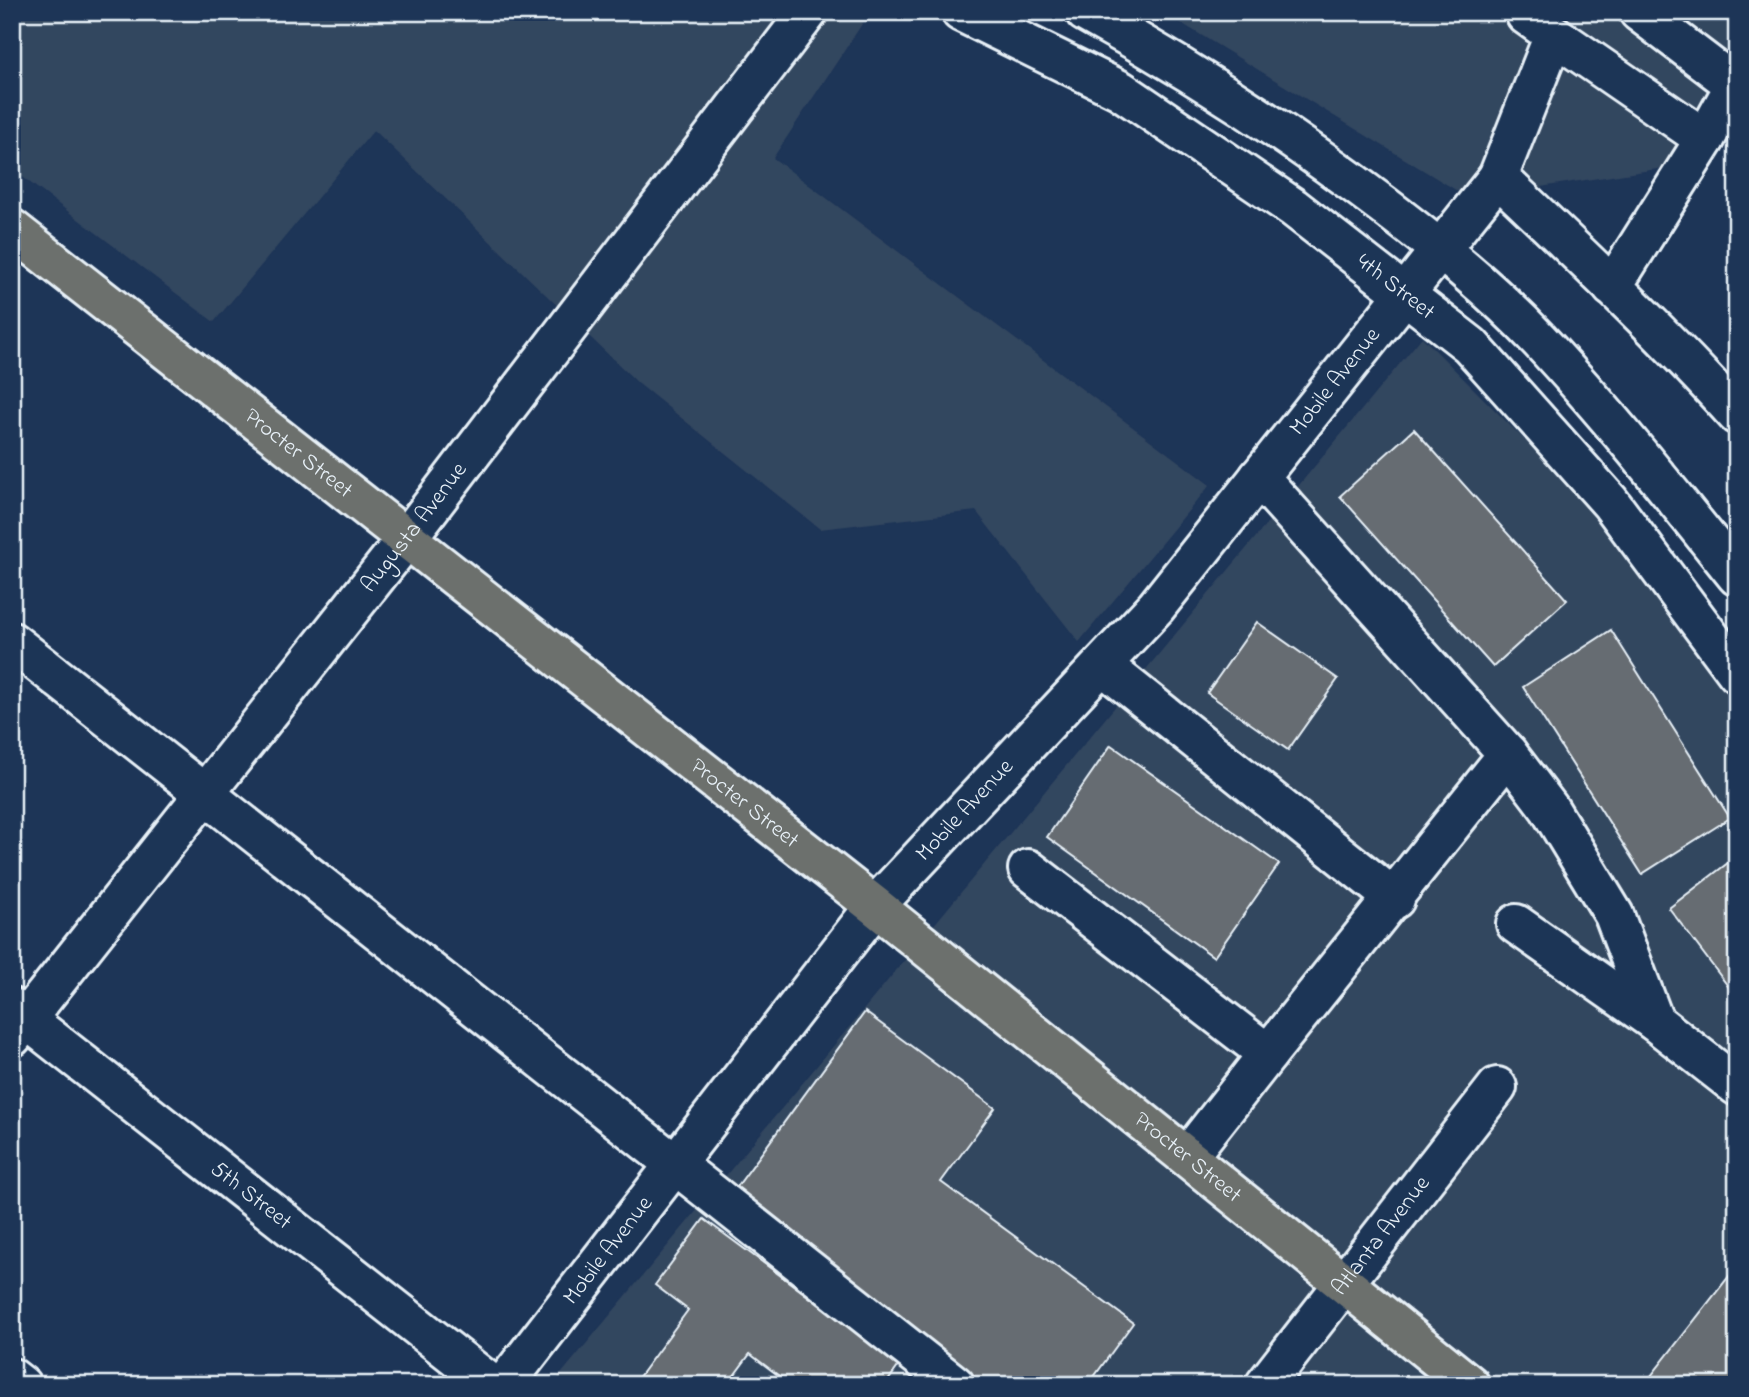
<svg xmlns="http://www.w3.org/2000/svg" width="1749" height="1397" font-family="'Indie Flower',sans-serif">
<style>
.built{fill:#33465f}
.building{fill:#666c72;stroke:#e8f1f8;stroke-width:2}
.lines{fill:none;stroke-linecap:round;stroke-linejoin:round}
.minor-casing{stroke:#e8f1f8;stroke-width:44}
.major-casing{stroke:#e8f1f8;stroke-width:44}
.minor{stroke:#1d3557;stroke-width:38}
.major{stroke:#6c706d;stroke-width:38}
.labels{text-anchor:middle;dominant-baseline:central;stroke-width:5;stroke-linejoin:round;paint-order:stroke}
.street-label{font-size:23px;fill:#e8f1f8;stroke:#1d3557}
</style>
<rect width="100%" height="100%" fill="#1d3557"/>
<filter id="ink" filterUnits="userSpaceOnUse"><feTurbulence type="fractalNoise" baseFrequency=".0143" numOctaves="2"/><feDisplacementMap in="SourceGraphic" scale="14" xChannelSelector="R" yChannelSelector="G"/><feConvolveMatrix kernelMatrix="1 2 1 2 8 2 1 2 1" color-interpolation-filters="sRGB"/></filter>
<g filter="url(#ink)">
<path class="built" d="M12,12H870L773,158L1210,485L1079,642L976,511L820,529L639,384L374,130L214,322L12,169Z
M1163,12H1737V86L1683,165L1469,198Z
M1422,337L1737,653V1385H552Z"/>
<path class="building" d="M1414,429L1567,600L1493,667L1340,496Z
M1257,622L1338,679L1288,750L1207,693Z
M1611,630L1730,818L1642,874L1523,687Z
M1111,745L1279,864L1214,957L1047,837Z
M1737,856V998L1669,908Z
M865,1012L995,1108L941,1182L1133,1323L1088,1385H981L728,1199Z
M704,1219L900,1364L885,1385H791L750,1354L727,1385H633L688,1310L655,1285Z
M1737,1266V1385H1644Z"/>
<g class="lines">
<g class="minor-casing">
<g id="minor">
<path id="s1" d="M961,12L1120,90L1294,208L1470,345L1610,502L1737,673"/>
<path d="M1085,12C1189,69 1288,133 1383,205C1437,246 1492,290 1539,340C1609,415 1673,496 1737,576"/>
<path d="M1528,12L1526,15L1554,35"/>
<path d="M1639,12L1735,85L1705,139"/>
<path d="M1612,287L1705,139L1554,35L1498,177C1580,255 1662,332 1737,415"/>
<path d="M1259,477L1508,754L1268,1054"/>
<path d="M12,642L955,1385"/>
<path d="M1102,665L1395,899"/>
<path d="M1508,754L1549,808L1614,915L1654,1021"/>
<path d="M1028,869L1268,1054L1188,1156"/>
<path d="M1516,924L1654,1021L1737,1086"/>
<path id="s2" d="M12,1008L492,1385"/>
<path id="s3" d="M12,1037L407,538L808,12"/>
<path d="M12,1378L21,1385"/>
<path id="s4" d="M504,1385L875,906L1156,607L1498,177"/>
<path id="s5" d="M1265,1385L1497,1087"/>
</g>
</g>
<g class="major-casing">
<g id="major">
<path id="s6" d="M12,229L875,906L1470,1385"/>
</g>
</g>
<use href="#minor" class="minor"/>
<use href="#major" class="major"/>
</g>
</g>
<g class="labels">
<g class="street-label">
<text stroke="none"><textPath href="#s1" startOffset="516">4th Street</textPath></text>
<text stroke="none"><textPath href="#s4" startOffset="1304">Mobile Avenue</textPath></text>
<text stroke="none"><textPath href="#s6" startOffset="364">Procter Street</textPath></text>
<text stroke="none"><textPath href="#s3" startOffset="649">Augusta Avenue</textPath></text>
<text stroke="none"><textPath href="#s6" startOffset="931">Procter Street</textPath></text>
<text stroke="none"><textPath href="#s4" startOffset="737">Mobile Avenue</textPath></text>
<text stroke="none"><textPath href="#s6" startOffset="1498">Procter Street</textPath></text>
<text stroke="none"><textPath href="#s2" startOffset="304">5th Street</textPath></text>
<text stroke="none"><textPath href="#s5" startOffset="189">Atlanta Avenue</textPath></text>
<text stroke="none"><textPath href="#s4" startOffset="170">Mobile Avenue</textPath></text>
</g>
</g>
<rect width="1749" height="1397" fill="none" stroke="#1d3557" stroke-width="42"/>
<rect x="21" y="21" width="1707" height="1355" fill="none" stroke="#e8f1f8" stroke-width="2.5" filter="url(#ink)"/>
</svg>
